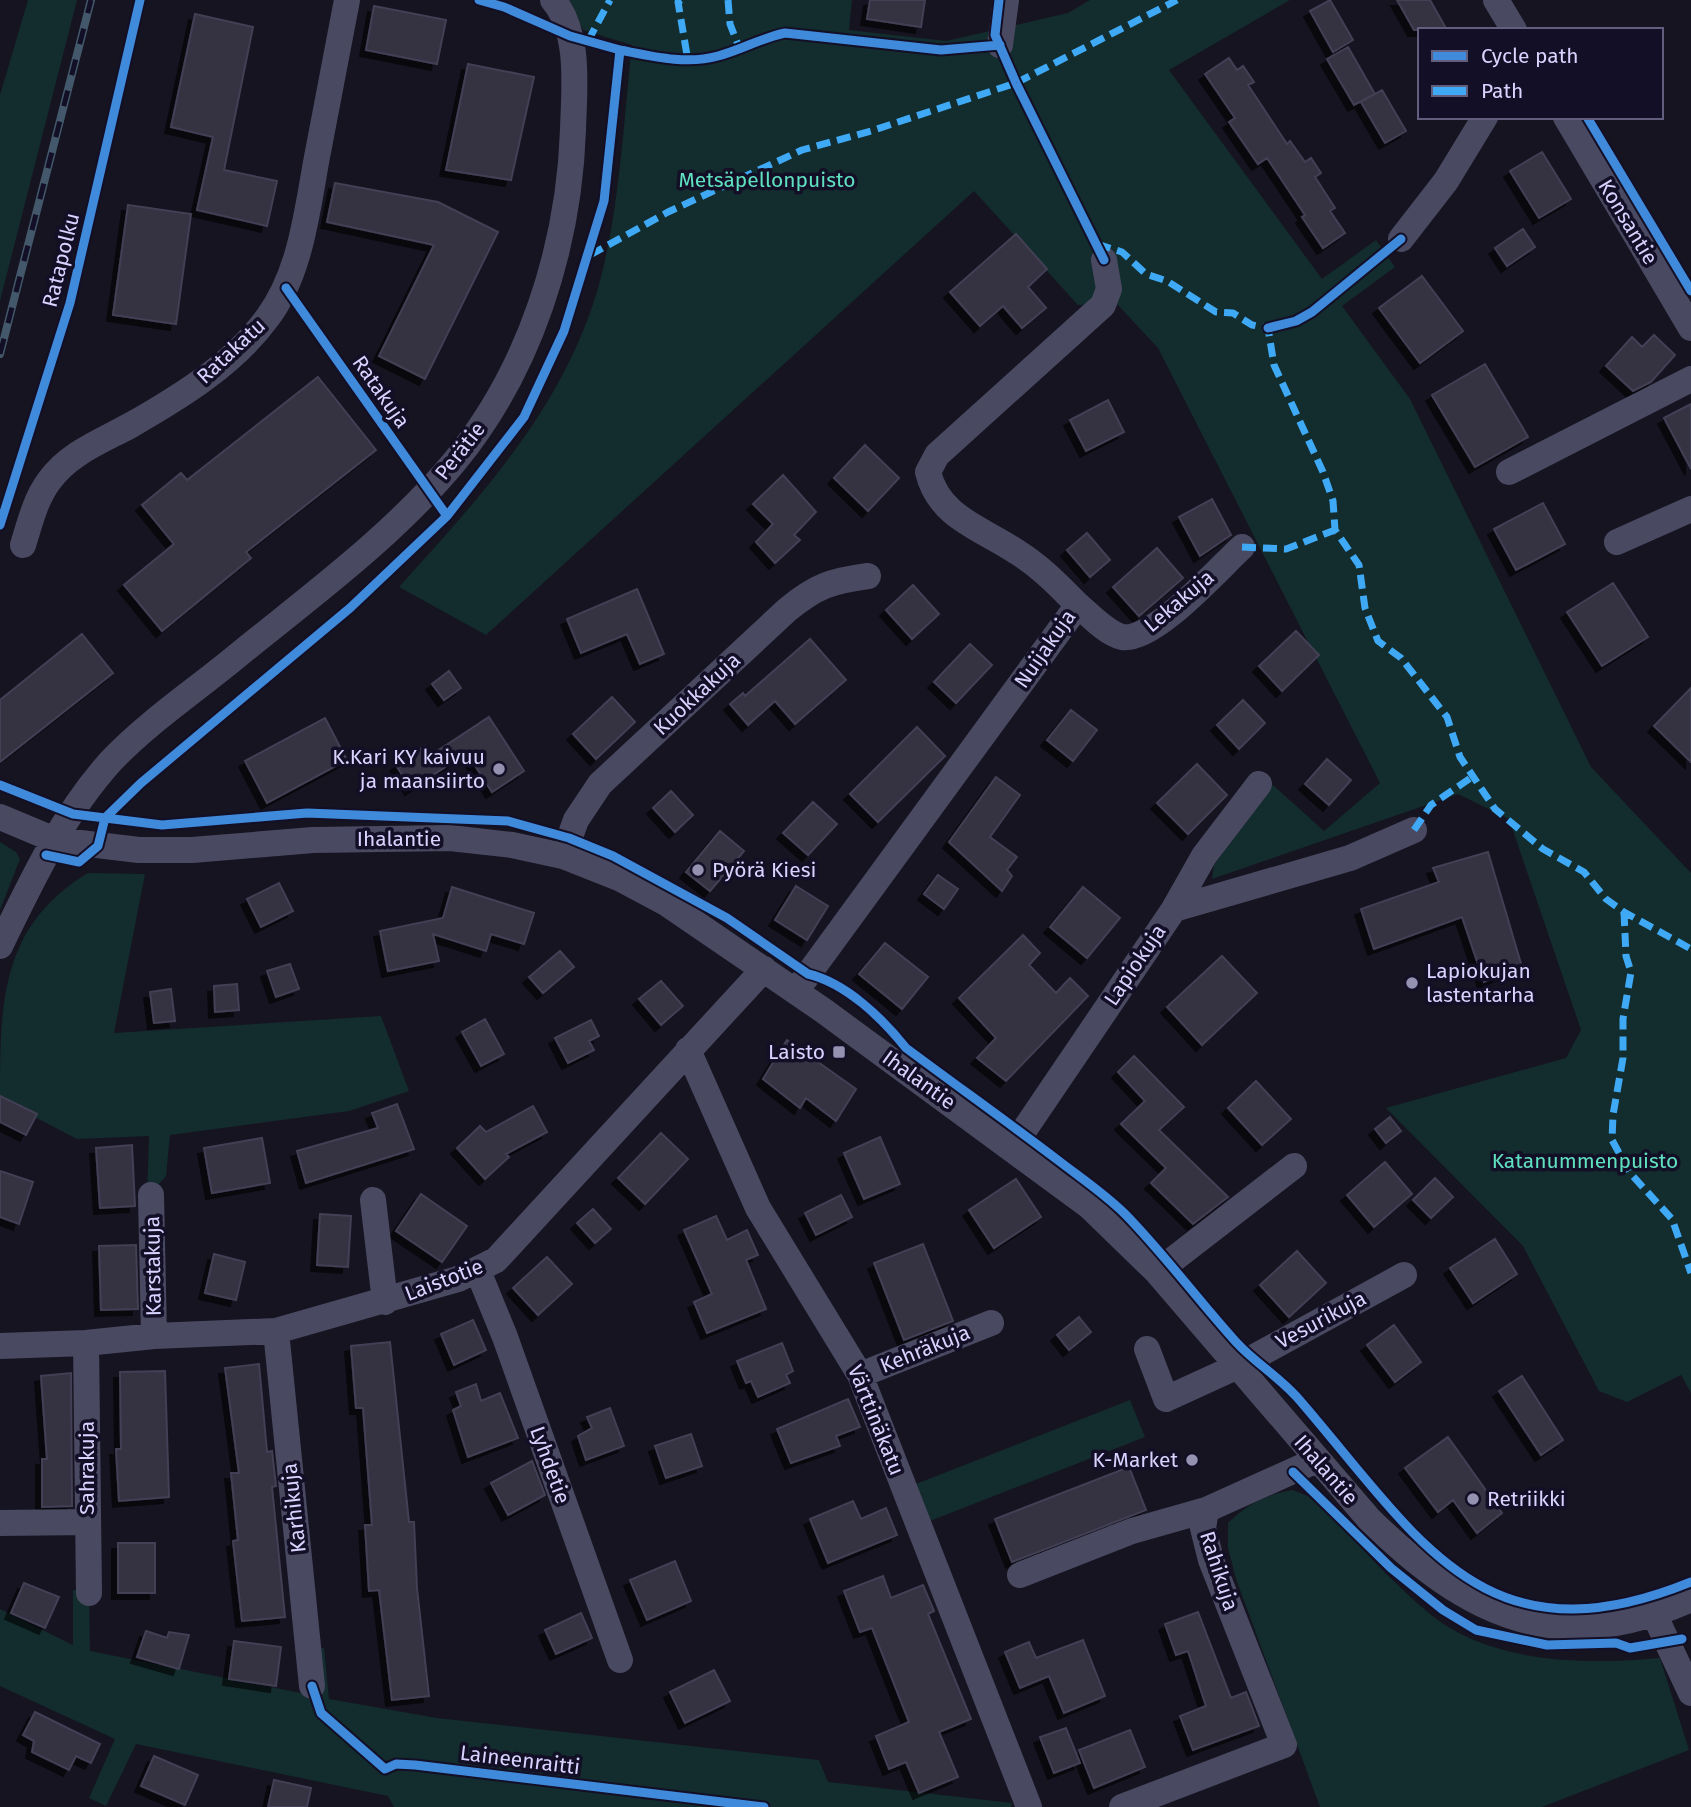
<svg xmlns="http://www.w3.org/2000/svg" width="1691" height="1807" font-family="'Fira Sans',sans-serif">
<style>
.green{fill:#132c2d}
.building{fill:#343243;stroke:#433f54;stroke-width:2;filter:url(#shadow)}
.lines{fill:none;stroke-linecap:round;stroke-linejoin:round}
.minor{stroke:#4a4962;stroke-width:26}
.rail-casing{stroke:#43596b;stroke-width:8}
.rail{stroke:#130f26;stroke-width:5;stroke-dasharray:16;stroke-linecap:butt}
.quiet{stroke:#3fa9f5;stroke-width:7;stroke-dasharray:14 7;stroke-linecap:butt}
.cycleway-casing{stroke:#130f26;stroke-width:13}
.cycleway{stroke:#408adc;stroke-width:9}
.poi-dot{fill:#9591b1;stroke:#130f26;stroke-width:2.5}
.labels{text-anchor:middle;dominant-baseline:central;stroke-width:7;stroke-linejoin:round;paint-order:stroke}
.park-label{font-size:21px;fill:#5fe0c0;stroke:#130f26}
.street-label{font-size:21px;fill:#d9d4ff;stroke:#130f26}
.poi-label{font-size:21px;fill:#d9d4ff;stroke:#130f26;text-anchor:end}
</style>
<defs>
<filter id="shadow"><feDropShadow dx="-6" dy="6" stdDeviation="0" flood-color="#0009"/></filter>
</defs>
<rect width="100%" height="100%" fill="#161421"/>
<path class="green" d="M28,0H77L0,301V95Z
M569,0H852L849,30L946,41L1068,13L1090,0H1290L1169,70L1322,279L1376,240L1395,267L1342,306L1410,399L1591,767L1691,873V1393L1681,1375L1627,1402L1599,1391L1523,1246L1386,1108L1566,1058L1581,1030L1509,819L1458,794L1212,879L1214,865L1273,785L1324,831L1380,783L1158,348L1117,304L1078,305L974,191L486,635L399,587C478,499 558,414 595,298C619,221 623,126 632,45L583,30Z
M0,842L16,852L20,859L0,910Z
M88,873L145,874L114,1033L381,1016L409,1091L349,1111L170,1135L166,1176L147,1197L149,1136L77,1139L0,1099C0,1003 0,926 88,873Z
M1130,1400L1145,1437L930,1521L916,1484Z
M1292,1490L1308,1496L1323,1509C1358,1543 1392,1583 1430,1614C1492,1664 1585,1665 1660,1658L1689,1750L1542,1807H1320L1236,1579L1228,1548V1523C1247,1504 1266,1495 1292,1490Z
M73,1590H89L90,1651L301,1693L297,1650L324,1648L329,1699L437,1718L819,1760L828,1782L1012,1803L1011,1807H394L388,1796L136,1744L106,1806L89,1798L115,1739L0,1686V1609L73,1645Z"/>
<path class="building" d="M870,0H925L921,27L867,19Z
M1330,0L1353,40L1333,52L1310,11Z
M1397,0H1430L1447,30H1414Z
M374,6L446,20L437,64L366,50Z
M195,14L253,27L224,170L277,181L267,226L197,210L213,137L171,127Z
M1348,47L1375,94L1354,105L1327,59Z
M1229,58L1237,70L1243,66L1254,82L1248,85L1287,144L1290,141L1305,162L1311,158L1321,173L1315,177L1335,208L1330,211L1345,233L1323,248L1302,217L1305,215L1267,158L1258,164L1229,122L1235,118L1205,74Z
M468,64L534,77L511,180L446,170Z
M1382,90L1406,131L1385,143L1361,102Z
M1542,152L1571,199L1539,218L1510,171Z
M335,183L438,202L498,232L425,379L379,356L434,245L327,222Z
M128,205L191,214L176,324L113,315Z
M1523,229L1535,247L1507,266L1495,248Z
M1016,234L1047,269L1028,287L1046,308L1022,328L1003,306L980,326L950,292Z
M1422,276L1463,331L1420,363L1379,308Z
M1654,335L1675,355L1651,382L1633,391L1606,366L1632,337L1642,347Z
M1485,364L1528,437L1475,467L1432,395Z
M318,377L376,450L246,552L251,558L162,631L124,585L174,544L142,505L181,473L187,480Z
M1108,400L1124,432L1086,451L1070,420Z
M1691,404V469L1664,418Z
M865,445L899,478L868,511L834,478Z
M783,475L816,512L794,535L800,540L775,563L756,542L773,524L753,504Z
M1212,499L1231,535L1200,556L1179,517Z
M1543,503L1565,544L1516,570L1494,529Z
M1087,533L1110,560L1090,577L1067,550Z
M1157,548L1183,578L1139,616L1113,587Z
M1613,583L1648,637L1602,666L1567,612Z
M913,585L939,614L912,639L886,610Z
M637,589L664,654L640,664L627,634L581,653L567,619Z
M1296,631L1319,655L1282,691L1259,666Z
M82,634L113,673L0,762V700Z
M810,639L846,680L795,724L775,701L748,725L730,704L743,693L745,696Z
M970,644L992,665L956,703L934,682Z
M449,671L461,688L444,700L432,684Z
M1691,688V762L1654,726Z
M612,697L635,722L596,759L573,734Z
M1243,700L1265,723L1239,749L1217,725Z
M1071,710L1097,730L1073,761L1047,740Z
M489,717L524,771L492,792L467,753L411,789L396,765L425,746L431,755Z
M325,718L347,760L267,803L245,761Z
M917,727L945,756L878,822L850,794Z
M1327,759L1351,780L1329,805L1305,784Z
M1197,764L1227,795L1188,834L1157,803Z
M996,777L1020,795L990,837L1017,857L1007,870L1012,876L1002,891L949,842Z
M671,791L693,815L675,832L653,808Z
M813,802L837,824L808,855L783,833Z
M720,831L744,851L710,891L686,872Z
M1488,852L1522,967L1484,982L1462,917L1374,949L1361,909L1439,882L1433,868Z
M938,875L958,889L944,909L924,894Z
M279,883L293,911L261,927L247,899Z
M796,886L828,906L807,940L775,920Z
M452,887L534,913L524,944L491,934L486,951L433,934L439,961L388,971L380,931L443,918Z
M1083,887L1120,918L1087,958L1050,927Z
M1023,935L1040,953L1029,965L1056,993L1070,978L1088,996L1006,1081L977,1058L996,1038L959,998Z
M885,943L928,977L902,1009L859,974Z
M560,951L574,967L543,993L529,977Z
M1222,956L1257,993L1202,1045L1167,1007Z
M290,964L299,989L276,997L267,971Z
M661,981L683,1006L661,1025L639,999Z
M237,984L239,1010L215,1012L214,986Z
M171,989L175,1021L154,1023L150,992Z
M485,1019L504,1054L481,1066L462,1032Z
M591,1020L599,1036L589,1041L594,1050L568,1063L555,1038Z
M787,1040L856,1089L836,1121L806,1098L800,1108L763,1079Z
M1134,1056L1184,1107L1159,1130L1228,1197L1193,1224L1151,1183L1166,1168L1121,1124L1145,1101L1118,1072Z
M1256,1081L1291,1119L1262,1145L1228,1108Z
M0,1096L37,1114L26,1135L0,1122Z
M397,1104L414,1149L306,1183L297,1151L378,1128L372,1113Z
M533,1106L547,1132L506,1154L509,1157L485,1179L457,1148L480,1126L486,1132Z
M1390,1117L1401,1131L1386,1143L1375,1129Z
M661,1133L688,1159L645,1204L618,1178Z
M880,1137L900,1184L864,1199L844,1153Z
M262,1138L270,1183L212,1193L204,1148Z
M132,1145L135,1206L100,1208L96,1148Z
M1385,1162L1412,1194L1374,1227L1347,1195Z
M0,1171L33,1182L19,1224L0,1217Z
M1435,1178L1453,1197L1431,1218L1413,1200Z
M1016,1179L1041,1217L994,1248L969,1210Z
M421,1194L467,1226L442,1262L396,1231Z
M841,1195L852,1217L816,1235L805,1213Z
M593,1209L611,1229L595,1243L577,1223Z
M320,1214L351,1216L348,1267L317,1265Z
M716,1216L727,1240L747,1230L758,1255L746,1260L766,1309L707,1333L694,1302L712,1294L684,1230Z
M1495,1239L1517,1274L1473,1303L1450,1268Z
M923,1244L953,1321L904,1340L874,1263Z
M136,1245L138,1309L101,1310L99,1246Z
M1297,1251L1326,1283L1289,1317L1260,1285Z
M214,1254L245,1262L236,1300L205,1293Z
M547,1257L572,1284L538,1315L513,1288Z
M1079,1317L1091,1332L1069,1350L1057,1335Z
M473,1320L486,1350L454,1365L441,1334Z
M1394,1325L1421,1362L1395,1382L1367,1345Z
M390,1342L409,1522H414L417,1588L429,1696L392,1700L379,1590L369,1591L365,1525H372L363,1408H356L351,1346Z
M782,1343L793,1371L786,1375L790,1383L758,1397L751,1381L746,1383L737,1361Z
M259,1364L267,1452L272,1451L276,1486L272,1487L285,1617L242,1621L233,1541L238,1540L231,1473H239L225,1368Z
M165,1371L169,1497L119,1501L116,1449H121L120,1372Z
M71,1373L72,1506L42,1507V1459H47L41,1376Z
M1522,1376L1563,1440L1541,1455L1499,1391Z
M476,1384L481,1401L500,1393L518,1438L468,1457L453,1410L461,1406L456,1392Z
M848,1399L860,1427L836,1436L840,1446L791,1463L777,1429Z
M610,1408L624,1446L586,1460L578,1436L592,1428L587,1417Z
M691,1434L702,1466L666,1478L655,1446Z
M1448,1437L1502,1513L1477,1533L1453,1500L1438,1512L1405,1468Z
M532,1461L545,1495L508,1515L491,1483Z
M1129,1467L1146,1510L1012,1562L995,1519Z
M853,1501L861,1519L886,1508L897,1535L828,1563L810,1519Z
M118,1543H155V1593H118Z
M675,1561L691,1601L647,1620L630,1580Z
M883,1576L891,1598L923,1585L934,1611L928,1614L971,1719L939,1732L958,1777L919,1793L906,1762L889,1769L876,1736L909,1722L872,1628L860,1632L844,1591Z
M24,1583L59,1597L45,1628L11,1613Z
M1198,1612L1231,1698L1246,1692L1259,1726L1193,1750L1180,1716L1206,1706L1188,1651L1176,1655L1165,1624Z
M581,1613L592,1638L556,1654L545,1630Z
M146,1631L167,1638L169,1632L189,1635L179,1669L137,1657Z
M1083,1640L1105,1696L1064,1713L1049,1676L1020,1688L1005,1652L1029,1642L1036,1658Z
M234,1641L281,1647L276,1686L229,1679Z
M714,1670L730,1701L685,1723L670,1692Z
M35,1712L100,1744L91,1763L76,1756L69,1770L32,1752L34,1741L23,1735Z
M1066,1728L1080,1763L1054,1773L1040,1737Z
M1130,1730L1145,1767L1094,1788L1079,1750Z
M154,1756L198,1775L185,1805L141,1786Z
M274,1780L311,1788L307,1807H268Z"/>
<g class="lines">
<path class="minor" d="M1496,0L1514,30
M1000,45L1006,0
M1566,117L1691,328
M1401,239L1446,181L1485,117
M1509,472L1691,379
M1617,542L1691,509
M23,545C30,523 35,500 49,481C69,453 102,441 131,425C180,397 234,364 268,317C301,272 307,211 317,157C327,104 337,52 347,0
M1078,605C1090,615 1106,633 1122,637C1153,643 1219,568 1242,547
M0,817L55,840L139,850H192L313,840L450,838L512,845L563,856L621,879L666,903L824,1011L1089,1206L1157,1272L1369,1519C1467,1615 1557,1660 1691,1599
M563,856L576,820L600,784L787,610C816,586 831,581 868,576
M1174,909L1350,858L1414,830
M0,946C31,882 63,814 111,761C148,722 196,690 237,656C312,595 393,536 455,461C530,370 569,247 573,130C574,90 581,33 553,0
M796,991L1078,605C1059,586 1040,566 1017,552C982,528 939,518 928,472L937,455L1103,305L1109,289L1104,260
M688,1050L758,1208L860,1375L1029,1807
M1012,1148L1174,909L1204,856L1259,784
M151,1195L154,1336
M373,1200L385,1302
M478,1271L505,1337L620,1660
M1157,1272L1294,1166
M276,1331L312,1686
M86,1343L89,1593
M0,1346L86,1343L154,1336L276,1331L458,1279L496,1260L764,969
M1147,1349L1166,1399L1238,1366L1404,1275
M860,1375L991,1323
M0,1523L87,1522
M1020,1575L1132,1531L1206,1510
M1655,1616L1691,1693
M1122,1807L1284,1745L1211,1560L1203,1528L1206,1510L1317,1460"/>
<g class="rail-casing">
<path id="rail" d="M0,354L91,0"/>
</g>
<use href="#rail" class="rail"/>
<path class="quiet" d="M681,0L678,2L688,61
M728,0L730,24L739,47
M588,41L610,0
M1097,244L1122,252L1146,274L1167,281L1216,312L1233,313L1252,325L1268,328L1274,365L1323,472L1333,501L1335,530L1359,565L1365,608L1378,641L1401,658L1447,717L1460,757L1495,809L1543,849L1584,872L1606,899L1624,912L1691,949
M590,255L668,212L802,150L871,131L1016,83L1177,0
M1242,547L1286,549L1335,530
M1414,830L1431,805L1472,777
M1624,912L1626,956L1631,972L1623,1019V1058L1613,1115L1612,1140L1630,1173L1672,1219L1691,1273"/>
<g class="cycleway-casing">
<path id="cycleway" d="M999,0L995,35L1016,83L1104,260
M620,50C651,56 686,65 718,56C741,50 761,38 785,33L941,50L1000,45
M1587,117L1691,291
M286,288L447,516
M1268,328L1296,321L1312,312L1401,239
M0,525L70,303L140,0
M0,785L73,814L162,825L307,813L508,821L569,838L613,856L727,918L808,974C846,983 882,1018 906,1048C957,1086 1009,1123 1059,1161C1081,1178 1106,1195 1125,1214C1165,1255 1198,1300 1236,1342C1257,1365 1283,1379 1302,1403C1420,1540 1485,1666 1691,1582
M46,855L79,862L98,846L105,818L141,783L350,608L447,516L524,417L564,331L604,201L620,50L570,36L504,7L479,0
M1293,1472L1391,1568L1443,1610L1476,1630L1547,1645L1616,1643L1630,1648L1682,1639
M312,1686L321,1713L385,1769L396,1764L415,1765L764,1807"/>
</g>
<use href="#cycleway" class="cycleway"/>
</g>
<g class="poi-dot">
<circle cx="499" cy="769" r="7"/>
<circle cx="698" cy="870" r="7"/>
<circle cx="1412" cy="983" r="7"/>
<rect x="832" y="1045" width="14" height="14" rx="3.5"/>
<circle cx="1192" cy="1460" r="7"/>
<circle cx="1473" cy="1499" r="7"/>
</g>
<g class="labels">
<g class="park-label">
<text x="767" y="180">Metsäpellonpuisto</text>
<text x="1585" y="1161">Katanummenpuisto</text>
</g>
<g class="street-label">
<text transform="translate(1628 222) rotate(59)">Konsantie</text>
<text transform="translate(61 260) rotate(-76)">Ratapolku</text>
<text transform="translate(231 351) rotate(-43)">Ratakatu</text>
<text transform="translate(381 392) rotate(55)">Ratakuja</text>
<text transform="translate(460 451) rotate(-52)">Perätie</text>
<text transform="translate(1179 601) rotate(-40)">Lekakuja</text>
<text transform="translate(1045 649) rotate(-55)">Nuijakuja</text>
<text transform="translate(697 694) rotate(-43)">Kuokkakuja</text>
<text x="399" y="839">Ihalantie</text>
<text transform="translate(1135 965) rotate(-56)">Lapiokuja</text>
<text transform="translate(919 1080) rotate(36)">Ihalantie</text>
<text transform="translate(153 1266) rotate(-91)">Karstakuja</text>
<text transform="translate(444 1280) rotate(-21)">Laistotie</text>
<text transform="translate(1321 1320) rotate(-28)">Vesurikuja</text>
<text transform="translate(925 1349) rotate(-22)">Kehräkuja</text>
<text transform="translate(876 1420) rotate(68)">Värttinäkatu</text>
<text transform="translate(550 1465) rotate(70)">Lyhdetie</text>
<text transform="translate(87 1468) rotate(-90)">Sahrakuja</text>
<text transform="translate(1326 1470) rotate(49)">Ihalantie</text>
<text transform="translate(294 1508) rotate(-96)">Karhikuja</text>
<text transform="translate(1219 1571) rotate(72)">Rahikuja</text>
<text transform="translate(520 1760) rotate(7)">Laineenraitti</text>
</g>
<g class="poi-label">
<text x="485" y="757">K.Kari KY kaivuu<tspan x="485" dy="24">ja maansiirto</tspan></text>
<text x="712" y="870" text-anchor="start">Pyörä Kiesi</text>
<text x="1426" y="971" text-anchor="start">Lapiokujan<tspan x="1426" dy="24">lastentarha</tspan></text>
<text x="825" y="1052">Laisto</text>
<text x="1178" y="1460">K-Market</text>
<text x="1487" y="1499" text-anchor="start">Retriikki</text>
</g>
</g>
<rect x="1418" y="28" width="245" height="91" fill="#130f26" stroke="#625e7d" stroke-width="2"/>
<rect x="1432" y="51" width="35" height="10" fill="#408adc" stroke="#625e7d" stroke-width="2"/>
<text x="1481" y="63" font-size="21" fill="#d9d4ff">Cycle path</text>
<rect x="1432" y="86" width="35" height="10" fill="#3fa9f5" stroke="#625e7d" stroke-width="2"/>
<text x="1481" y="98" font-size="21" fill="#d9d4ff">Path</text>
</svg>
